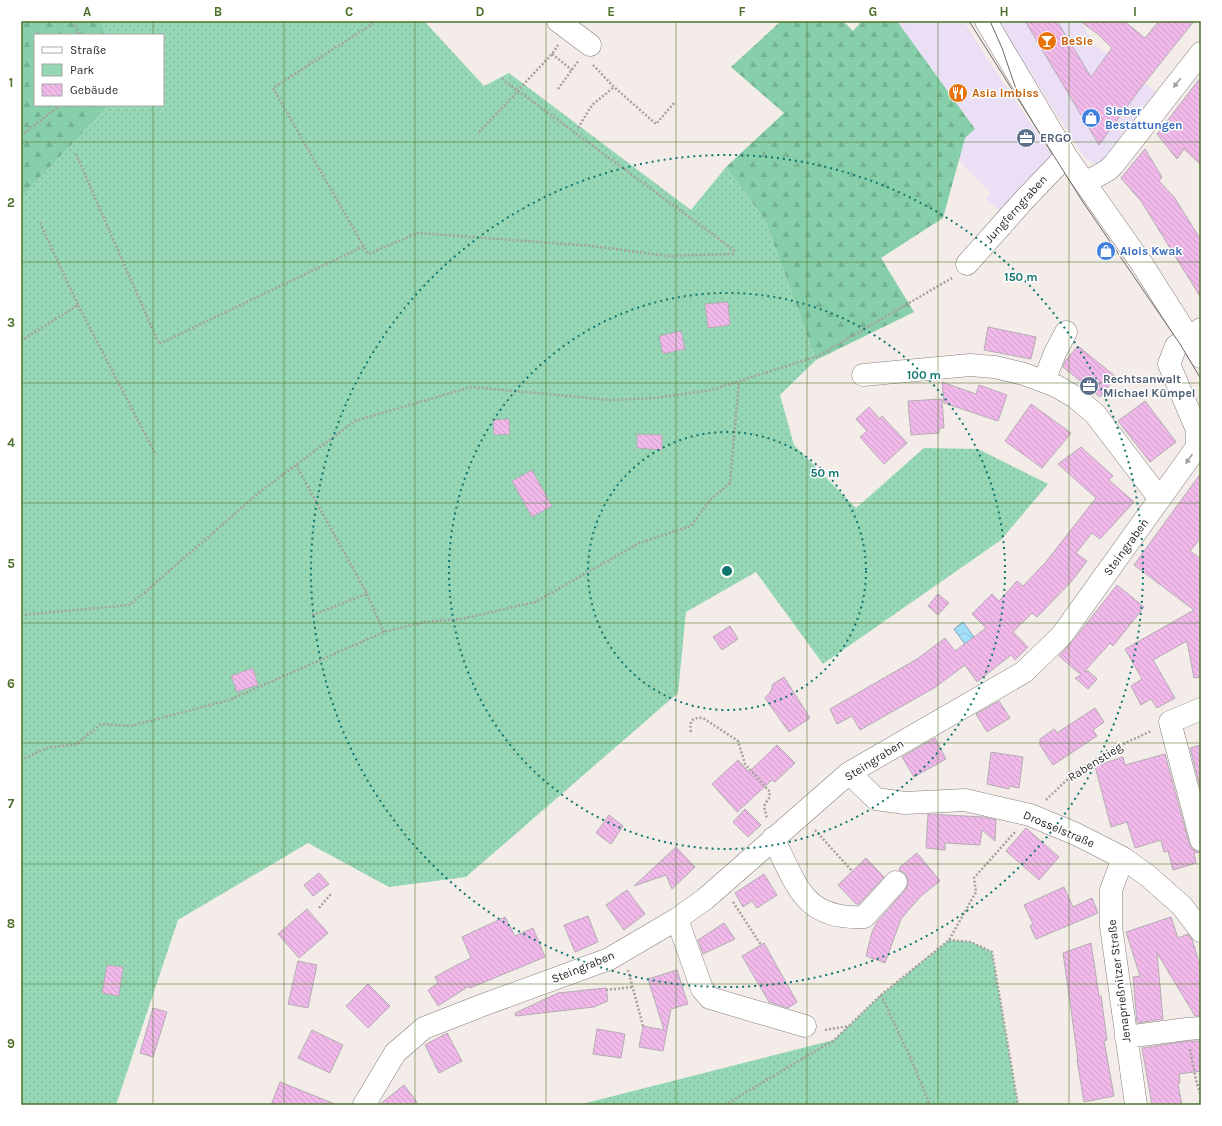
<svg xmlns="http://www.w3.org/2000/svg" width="1222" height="1126" font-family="Karla,sans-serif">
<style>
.commercial{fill:#eadff4}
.green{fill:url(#green-dots)}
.forest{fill:url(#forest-firs)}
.water{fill:url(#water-waves);stroke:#7fa8ba}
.building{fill:url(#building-back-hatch);stroke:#b4adb3}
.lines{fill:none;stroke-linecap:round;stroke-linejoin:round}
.minor-casing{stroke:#867f7b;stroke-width:23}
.path{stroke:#a7a19e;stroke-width:2.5;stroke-dasharray:2 2;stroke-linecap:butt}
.minor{stroke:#fff;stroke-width:22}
.tram{stroke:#6d6966;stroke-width:1}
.oneway{fill:#a09e9d}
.grid{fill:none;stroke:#4d712a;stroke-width:1;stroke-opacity:0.55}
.ring{fill:none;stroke:#0f766e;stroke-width:2;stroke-dasharray:2 4}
.labels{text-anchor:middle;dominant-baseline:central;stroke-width:3;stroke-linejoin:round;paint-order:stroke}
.food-label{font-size:12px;font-weight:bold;fill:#c56008;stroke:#fff;text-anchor:start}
.shop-label{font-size:12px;font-weight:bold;fill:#366cbe;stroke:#fff;text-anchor:start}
.service-label{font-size:12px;font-weight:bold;fill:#4e5e75;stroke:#fff;text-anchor:start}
.street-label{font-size:12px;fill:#2b2826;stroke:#fff}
.centre{fill:#0f766e;stroke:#fff;stroke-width:2}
.ring-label{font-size:12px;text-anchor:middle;font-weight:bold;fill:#0f766e;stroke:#fff;stroke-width:3;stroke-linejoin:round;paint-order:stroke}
.neatline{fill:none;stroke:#4d712a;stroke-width:1.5}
.grid-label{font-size:13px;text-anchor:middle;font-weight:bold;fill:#4d712a}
</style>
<defs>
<pattern id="green-dots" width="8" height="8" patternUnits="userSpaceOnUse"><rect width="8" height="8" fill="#96d7b6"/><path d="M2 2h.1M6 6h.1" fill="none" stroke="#81b99c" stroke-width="1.8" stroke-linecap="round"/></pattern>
<pattern id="forest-firs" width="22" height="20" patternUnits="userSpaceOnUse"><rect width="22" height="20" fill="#87cfaa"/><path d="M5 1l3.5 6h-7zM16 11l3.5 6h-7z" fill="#75b292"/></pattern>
<pattern id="water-waves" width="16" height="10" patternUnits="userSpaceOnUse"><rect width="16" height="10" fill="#a3dffa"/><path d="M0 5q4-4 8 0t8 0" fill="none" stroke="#8cbfd6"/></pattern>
<pattern id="building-back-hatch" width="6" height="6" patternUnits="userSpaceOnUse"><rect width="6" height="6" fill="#f0b9ea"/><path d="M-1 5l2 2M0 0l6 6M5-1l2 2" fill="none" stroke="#ce9fc9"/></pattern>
</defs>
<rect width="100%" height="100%" fill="#f4ece8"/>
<path class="commercial" d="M897,21H964L983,53L1056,161L1005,215L986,199L991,193L959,160L965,138L975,129Z
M997,21H1081L1094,44L1162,97L1099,165L1090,161L1085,158Z"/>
<path class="green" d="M102,21H424L484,86L509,73L691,210L726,167L765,220L816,360L780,395L794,445L856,508L924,448L978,449L1048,484L1001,540L823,664L756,572L686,612L678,693L466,877L389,887L308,843L178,920L116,1105H21V198L109,105H163V35H105Z
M949,940L971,942L992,952L1018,1105H578L834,1040L881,995Z"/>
<path class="forest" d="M21,21H102L105,35H35V105H109L21,198Z
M781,21H843L853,31L862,21H897L975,129L965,138L943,218L881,258L914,312L816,360L765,220L726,167L784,113L731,67Z"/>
<path class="water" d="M963,622L974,637L965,644L954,629Z"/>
<path class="building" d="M1025,21H1057L1091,77L1112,48L1099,35L1080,21H1124L1145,38L1159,21H1194L1139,90L1099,145Z
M1201,77V165L1184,149L1177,159L1157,134Z
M1145,149L1162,177L1159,181L1174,197L1201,240V298L1141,201L1121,178Z
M728,302L730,325L708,328L705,304Z
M988,327L1036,337L1031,359L984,350Z
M681,331L685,349L663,354L659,336Z
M1078,346L1116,377L1100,397L1063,367L1065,361Z
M942,382L976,394L979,385L1007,395L998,421L944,403Z
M942,399L944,428H939V433L911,435L908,401Z
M1145,401L1176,442L1150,462L1118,421Z
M1031,404L1071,433L1042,468L1005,441Z
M869,407L880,419L882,416L907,443L884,464L860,437L867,431L856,419Z
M509,419L510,434L494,435L493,420Z
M637,434L662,435V450L637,448Z
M1081,447L1113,476L1109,480L1134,502L1100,539L1092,533L1076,553L1087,561L1071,582L1037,617L1032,613L1013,632L1028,647L1015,660L1011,655L977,682L965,665L934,688L860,730L852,716L837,724L830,709L917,659L945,638L955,651L986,628L972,614L992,594L999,601L1017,581L1023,586L1045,563L1096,498L1058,464Z
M532,470L552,506L532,517L512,481Z
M1201,473V538L1190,551L1201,559V677L1194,678L1187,641L1153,660L1175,698L1157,708L1151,699L1141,705L1131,686L1142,679L1125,649L1194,610L1134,565Z
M1117,585L1144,607L1113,646L1110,643L1084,672L1088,671L1097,679L1088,689L1075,678L1081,675L1059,656L1072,642Z
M938,594L949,603L938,615L928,606Z
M730,626L738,639L722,650L713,637Z
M253,668L258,685L237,692L231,676Z
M784,677L810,718L789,732L765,698L771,691L773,684Z
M999,701L1010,718L987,732L976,714Z
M1095,708L1104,722L1093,730L1097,736L1053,765L1040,745V739L1054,729L1057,733Z
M935,738L946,759L914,777L902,757Z
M777,745L795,763L775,782L772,780L737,812L712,784L738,760L749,772Z
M1201,745V791L1190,748Z
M991,752L1023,757L1019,788L1009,786V789L987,784Z
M1165,754L1189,843L1192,849L1201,852L1194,853L1196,863L1173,870L1168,851L1164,852L1161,840L1135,848L1127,822L1111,827L1095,766L1123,757L1125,765Z
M745,809L761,825L748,837L733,822Z
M928,814L983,817L996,820L995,841L982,830L980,845L945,843V850L926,848Z
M609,815L623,826L611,844L596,833Z
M1026,828L1059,857L1039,880L1006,851Z
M676,847L695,867L672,889L666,875L634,886Z
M917,853L940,881L921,896L906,913L901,919L885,963L866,956L872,932L877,922L905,890L908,885V878L905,873L899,870L900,867Z
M866,858L884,877L859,904H856L838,885Z
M319,873L329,884L313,896L304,885Z
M764,874L777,895L757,908L752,901L743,907L735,893Z
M1064,887L1073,907L1092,898L1098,913L1036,939L1030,926L1033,924L1024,905Z
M627,890L645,914L624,930L606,905Z
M307,909L328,933L299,958L278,934Z
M588,916L598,942L575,952L564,925Z
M505,917L515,936L533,928L545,957L470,988L469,986L438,1006L428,990L438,983L435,977L453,967L471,958L462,937Z
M1171,917L1178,938L1188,934L1192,939L1201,969V1016H1195L1157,953L1163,1019L1137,1023L1133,977L1140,976L1126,932Z
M724,923L735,939L703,954L698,940Z
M764,943L797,1002L788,1008L769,1002L742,956Z
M1091,943L1099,996H1101L1107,1040L1104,1041L1114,1096L1084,1102L1077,1060H1078L1063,953Z
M298,961L317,965L308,1008L288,1004Z
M107,965L123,967L119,996L102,993Z
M677,970L688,1004L671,1009L663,1051L639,1047L643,1026L664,1030L648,979Z
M368,984L390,1006L368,1028L346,1006Z
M606,988L608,1001L594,1007L516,1016L515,1013L558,993Z
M153,1008L167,1012L153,1057L140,1053Z
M597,1029L625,1034L621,1058L593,1054Z
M312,1030L343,1045L330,1073L298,1058Z
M447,1033L462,1061L439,1073L425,1045Z
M1188,1041H1201V1071L1179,1074L1180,1083L1178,1084L1182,1105H1152L1142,1048Z
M280,1082L335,1104V1105H271Z
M404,1085L419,1105H379Z"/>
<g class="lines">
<g class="minor-casing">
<path id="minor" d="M558,21L590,45
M986,21L1066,156L1142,264L1201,357
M1085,183L1108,170L1114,164L1201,53
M967,264L1023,201L1066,156
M863,375L970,365L995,367L1024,374L1056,386L1075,397L1095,414L1160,499
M1044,381L1055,353L1066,332
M1201,709L1170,722L1201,840
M849,773L876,799L905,803L965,800L1030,815L1076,834L1123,858L1148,876L1182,906L1201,931
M773,838C797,885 803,920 864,917L896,882
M1123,858L1111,890V926L1136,1105
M677,919L702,989L710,998L805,1026
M1126,1037L1187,1029L1201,1028
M364,1105L395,1053L424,1028L483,1005L609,959L677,919L705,899L849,773L1024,672L1062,635L1197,447V430L1169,364L1176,346L1201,329"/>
</g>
<path class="path" d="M74,21L79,35
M377,21L273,88L368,254L418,233L593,246L667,256L733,254L734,250L502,79
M552,54L572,70
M593,65L614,87L656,124L675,102
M558,89L579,60
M578,128L592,105L614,87
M479,132L552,54L558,45
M21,136L60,105
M76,154L159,344L364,246
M40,223L78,305
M21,341L78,305L156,455
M296,465L367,594L312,615
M367,594L384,632
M21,615L130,605L261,491L355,421L471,387L611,400L655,398L711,390L818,356L952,278
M691,732C689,721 692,717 703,718L738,741L745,764L770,792L769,798L764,806L767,819
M21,760L47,748L77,744L101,724L131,726L229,700L384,632L424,622L461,619L535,602L639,543L691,526L710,500L730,483L739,381
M1046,800L1074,773L1113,749L1151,731
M815,830L852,871
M733,902L761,945
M319,908L331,894
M949,940L971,942L992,952L1018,1105
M628,970L643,1026
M606,990L633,987
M881,995L911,1059L930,1105
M825,1030L849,1026
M1190,1049L1196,1080L1201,1096
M725,1105L834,1040L881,995L949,940L976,892L974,878L1015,832"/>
<use href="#minor" class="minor"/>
<path class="tram" d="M969,21L1083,202L1180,344L1201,379
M990,21L1002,48L1016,89"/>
</g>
<defs><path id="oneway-solid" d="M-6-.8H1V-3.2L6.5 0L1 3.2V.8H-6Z"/></defs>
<g class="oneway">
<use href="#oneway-solid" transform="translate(1177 83) rotate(128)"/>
<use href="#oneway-solid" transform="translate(1189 459) rotate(125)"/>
</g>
<path class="grid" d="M153,21V35M284,21V1105M415,21V1105M546,21V1105M676,21V1105M807,21V1105M938,21V1105M1069,21V1105M153,105V1105M21,142H1201M21,262H1201M21,383H1201M21,503H1201M21,623H1201M21,743H1201M21,864H1201M21,984H1201"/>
<g class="ring">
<circle cx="727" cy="571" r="139"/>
<circle cx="727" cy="571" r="278"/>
<circle cx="727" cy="571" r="416"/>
</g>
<defs>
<g id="bar-disc" transform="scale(1)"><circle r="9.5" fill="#e8710a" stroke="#fff"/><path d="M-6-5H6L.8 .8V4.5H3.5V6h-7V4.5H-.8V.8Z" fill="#fff"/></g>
<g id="restaurant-disc" transform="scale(1)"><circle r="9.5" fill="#e8710a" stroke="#fff"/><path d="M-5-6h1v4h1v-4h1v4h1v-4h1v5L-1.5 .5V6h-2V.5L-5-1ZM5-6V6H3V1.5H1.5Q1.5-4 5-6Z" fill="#fff"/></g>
<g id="shop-disc" transform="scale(1)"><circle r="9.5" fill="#3f7fe0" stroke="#fff"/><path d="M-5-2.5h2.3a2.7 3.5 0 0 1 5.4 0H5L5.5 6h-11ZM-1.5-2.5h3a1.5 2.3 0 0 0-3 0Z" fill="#fff"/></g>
<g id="office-disc" transform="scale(1)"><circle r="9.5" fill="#5c6f8a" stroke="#fff"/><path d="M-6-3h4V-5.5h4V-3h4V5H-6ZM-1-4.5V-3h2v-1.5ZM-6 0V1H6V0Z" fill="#fff"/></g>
</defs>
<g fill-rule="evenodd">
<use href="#bar-disc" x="1047" y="41"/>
<use href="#restaurant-disc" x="958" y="93"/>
<use href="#shop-disc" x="1091" y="118"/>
<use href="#office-disc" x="1026" y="138"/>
<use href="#shop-disc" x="1106" y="251"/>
<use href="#office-disc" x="1089" y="386"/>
</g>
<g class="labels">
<g class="food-label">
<text x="1061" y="41">BeSie</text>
<text x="972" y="93">Asia Imbiss</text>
</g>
<g class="shop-label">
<text x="1105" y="111">Sieber<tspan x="1105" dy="14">Bestattungen</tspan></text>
<text x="1120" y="251">Alois Kwak</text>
</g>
<g class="service-label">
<text x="1040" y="138">ERGO</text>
<text x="1103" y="379">Rechtsanwalt<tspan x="1103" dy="14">Michael Kümpel</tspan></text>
</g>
<g class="street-label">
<text transform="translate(1016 209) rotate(-48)">Jungferngraben</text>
<text transform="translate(1126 547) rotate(-54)">Steingraben</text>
<text transform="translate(874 760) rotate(-32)">Steingraben</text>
<text transform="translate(1095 762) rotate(-32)">Rabenstieg</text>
<text transform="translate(1059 829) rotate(23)">Drosselstraße</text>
<text transform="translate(583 967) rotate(-22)">Steingraben</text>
<text transform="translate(1119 981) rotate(-97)">Jenaprießnitzer Straße</text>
</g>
</g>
<circle cx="727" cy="571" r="6" class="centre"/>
<g class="ring-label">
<text x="1021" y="281">150 m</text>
<text x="924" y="379">100 m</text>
<text x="825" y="477">50 m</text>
</g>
<rect width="1222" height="1126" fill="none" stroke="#ffffff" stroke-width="44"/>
<rect x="34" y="34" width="130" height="72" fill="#ffffff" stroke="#aaa9a8"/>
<rect x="42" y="47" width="20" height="6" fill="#ffffff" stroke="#aaa9a8"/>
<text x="70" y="54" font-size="12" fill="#2b2826">Straße</text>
<rect x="42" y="64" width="20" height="12" fill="#96d7b6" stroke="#aaa9a8"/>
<text x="70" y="74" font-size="12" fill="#2b2826">Park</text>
<rect x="42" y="84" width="20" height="12" fill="url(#building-back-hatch)" stroke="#aaa9a8"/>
<text x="70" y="94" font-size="12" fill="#2b2826">Gebäude</text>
<rect x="22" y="22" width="1178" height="1082" class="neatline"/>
<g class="grid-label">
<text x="87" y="16">A</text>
<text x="218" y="16">B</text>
<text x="349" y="16">C</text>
<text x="480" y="16">D</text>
<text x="611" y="16">E</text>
<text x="742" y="16">F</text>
<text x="873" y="16">G</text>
<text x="1004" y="16">H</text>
<text x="1135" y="16">I</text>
<text x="11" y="87">1</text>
<text x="11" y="207">2</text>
<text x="11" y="327">3</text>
<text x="11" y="447">4</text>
<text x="11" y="568">5</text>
<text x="11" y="688">6</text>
<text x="11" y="808">7</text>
<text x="11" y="928">8</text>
<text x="11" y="1048">9</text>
</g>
</svg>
